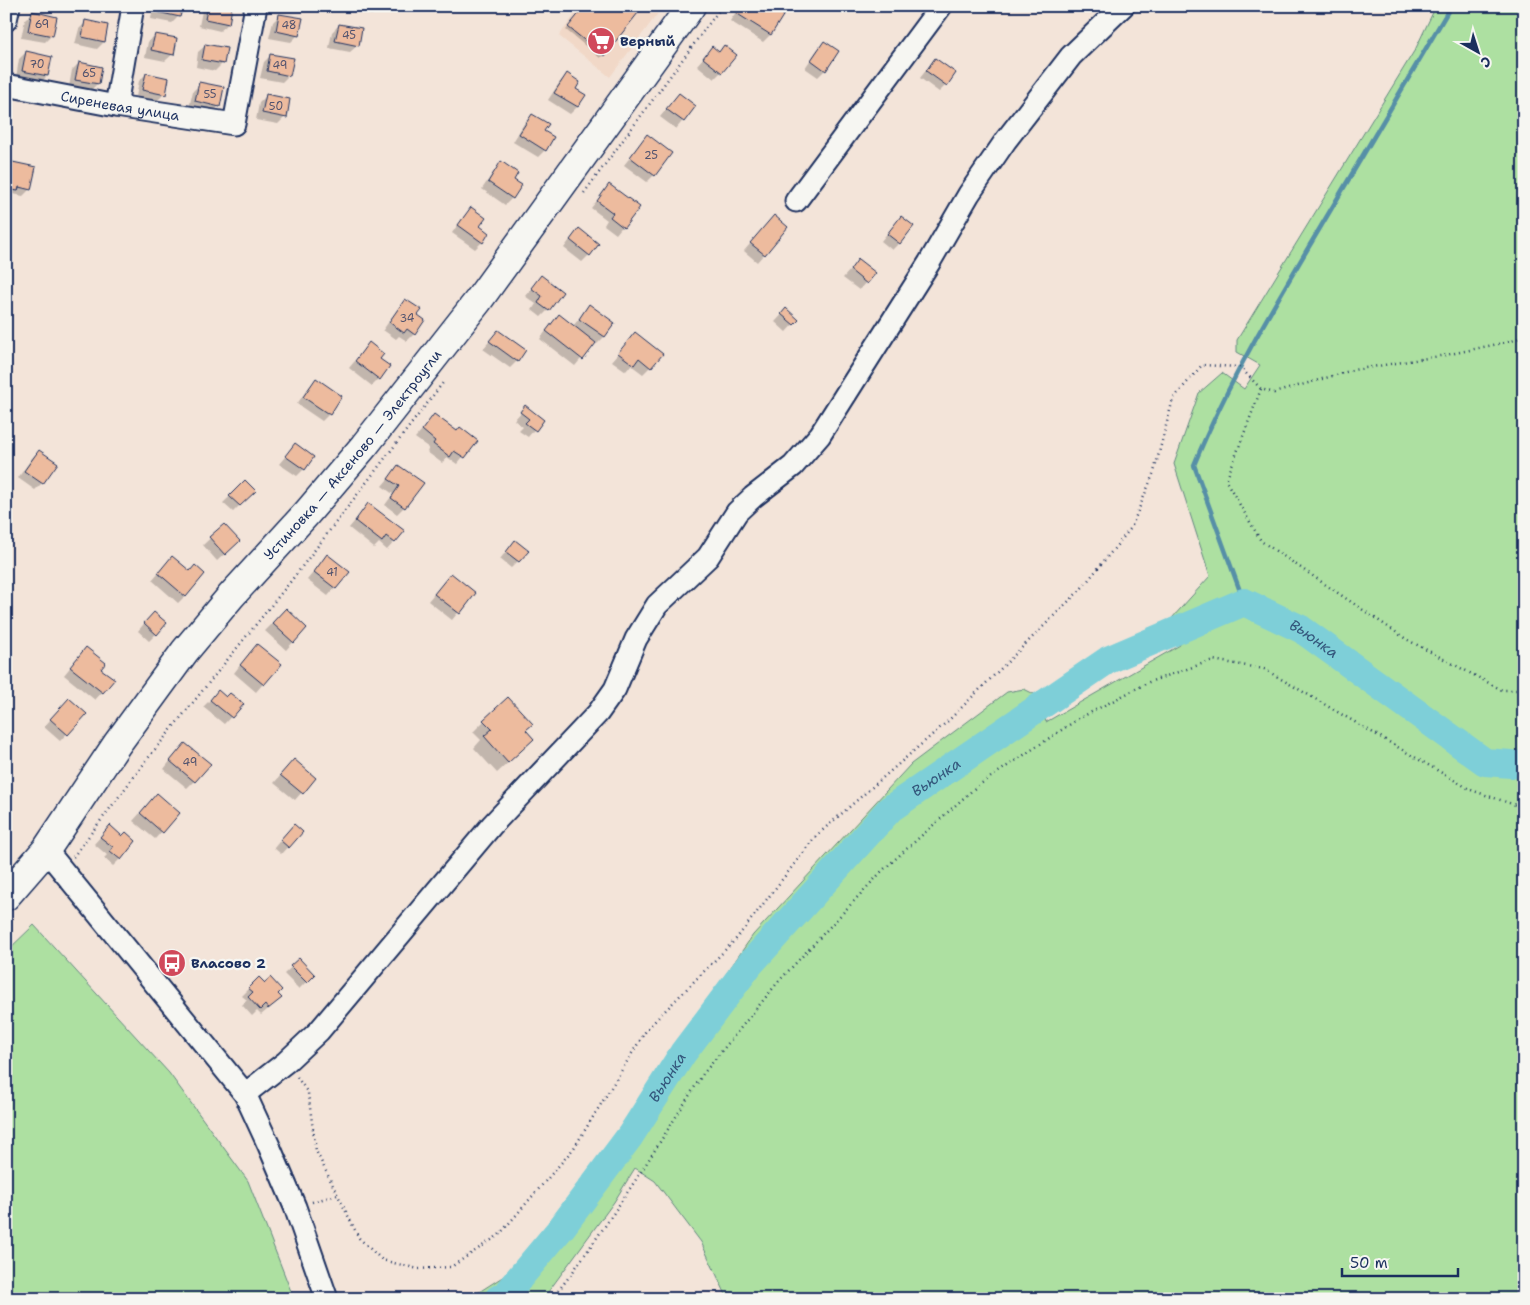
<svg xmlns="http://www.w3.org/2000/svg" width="1530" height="1305" font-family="'Shantell Sans',sans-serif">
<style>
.built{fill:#f1d8c7}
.green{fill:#ade0a1;stroke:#648880}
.shadow{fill:#0003}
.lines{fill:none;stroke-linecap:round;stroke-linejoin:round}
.stream{stroke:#568fa7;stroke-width:4.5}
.river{stroke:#7ecfd8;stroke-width:28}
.building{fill:#edbb9e;stroke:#1b2f5e}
.minor-casing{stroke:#1b2f5e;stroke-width:25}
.major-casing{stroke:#1b2f5e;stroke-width:31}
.path{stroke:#1b2f5e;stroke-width:2.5;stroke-dasharray:1 4;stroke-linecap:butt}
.minor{stroke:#f6f6f2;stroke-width:21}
.major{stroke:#f6f6f2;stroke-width:28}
.labels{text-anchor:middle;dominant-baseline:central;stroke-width:4.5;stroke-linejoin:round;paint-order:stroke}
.number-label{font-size:11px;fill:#50526e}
.poi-label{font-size:14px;font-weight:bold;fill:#1b2f5e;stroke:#f6f6f2;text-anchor:start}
.street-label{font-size:14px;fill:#1b2f5e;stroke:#f6f6f2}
.water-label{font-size:15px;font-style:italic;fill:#34577c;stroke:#f6f6f2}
</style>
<rect width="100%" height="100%" fill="#f3e4d9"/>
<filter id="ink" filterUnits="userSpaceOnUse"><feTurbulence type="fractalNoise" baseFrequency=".02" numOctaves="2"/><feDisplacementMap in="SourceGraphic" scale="10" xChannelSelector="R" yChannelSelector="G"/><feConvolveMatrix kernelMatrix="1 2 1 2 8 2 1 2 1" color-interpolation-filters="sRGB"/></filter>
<g filter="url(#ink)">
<path class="built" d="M581,6H660L662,8L610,77L559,36Z"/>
<path class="green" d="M1436,6H1524V1299H728L701,1242L655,1181L635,1168L614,1202L543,1299H468L504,1276L561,1213L753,935L911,764L1007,692L1024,689L1040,697L1046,722L1180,645L1172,618L1210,576L1174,464L1199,393L1222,373L1244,389L1260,365L1237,352V340L1416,48Z
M34,925L169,1073L248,1181L294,1299H6V952Z"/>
<path class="shadow" d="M89,6H107L104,9Z
M153,6H181L179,16L172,23L151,19Z
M207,6L231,8L228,24L220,31L199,26L202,11Z
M351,6H379L372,15L350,10Z
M517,6H530L525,11Z
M586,6L603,55L600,58L566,30Z
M740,6H776L785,11L770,35L763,42L730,21Z
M32,13L52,35L45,42L21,38L25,20Z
M280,15L298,35L291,42L269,38L273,22Z
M86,22L104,42L97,49L75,44L79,29Z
M339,25L358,45L350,52L329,48L332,32Z
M155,35L173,54L165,61L145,57L148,42Z
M824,43L825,70L818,77L805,68L817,50Z
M206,45L223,63L215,71L196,67L198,52Z
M712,48L721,72L714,79L697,65Z
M26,52L47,76L40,83L16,78L19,59Z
M271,55L289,75L282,82L260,78L264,62Z
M935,59L946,85L939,92L920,78Z
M79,63L101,68L97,84L90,91L69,87L72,70Z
M146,74L164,94L157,101L136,97L139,81Z
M567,75L574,90L584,95L577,107L570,114L548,100L560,82Z
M200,84L219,106L212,113L189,108L193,91Z
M679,94L694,107L676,129L660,117Z
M266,96L285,117L278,124L256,120L259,103Z
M532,115L542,132L552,138L545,150L538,157L513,142L525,122Z
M647,136L654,175L647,182L624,165Z
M8,162L30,189L23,196L13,194L10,198L6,197V164Z
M502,163L512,180V198L505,205L482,189L495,170Z
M609,186L638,207L616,234L604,225L607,220L591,208Z
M471,209L478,227L482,242L475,249L452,233L464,216Z
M767,224L787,228L757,262L744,251Z
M894,225L899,243L892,250L881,241Z
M572,237L589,255L582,262L564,248Z
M858,261L874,273L859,290L843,278Z
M541,277L548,310L541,317L532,310L536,304L525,296Z
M406,300L417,316L414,334L407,341L399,336L396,339L383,330L399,307Z
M590,306L614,323L604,337L597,344L595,342L575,366L540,339L552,323L573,326Z
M786,310L797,320L786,332L775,322Z
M498,331L517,361L510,368L483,349Z
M635,334L650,367L643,374L631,365L626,371L612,361Z
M369,344L379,359V379L372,386L349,368Z
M316,380L329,414L322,421L297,404L309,387Z
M526,407L542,420L528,437L519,431L523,427L514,420Z
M434,416L456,433L476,441L457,464L447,457L442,463L427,452L429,448L415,438Z
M295,445L304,469L297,476L279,464Z
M39,451L56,463L42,483L35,490L18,478L32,458Z
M399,466L404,507L397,514L385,505L393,494L382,486Z
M245,482L254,491L233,512L223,503Z
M368,505L403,532L387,550L379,543L374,548L349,528Z
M224,525L231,548L217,561L203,545Z
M508,549L518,561L511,568L500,559Z
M327,556L348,572L328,596L307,580Z
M165,565L185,596L178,603L152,580Z
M444,582L474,593L452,620L428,601Z
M279,617L306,628L286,650L265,631Z
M147,620L156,634L149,641L138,631Z
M86,648L99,669L102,692L95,700L64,675Z
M250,652L280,664L256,692L234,673Z
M218,692L226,699L242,705L224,724L203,707Z
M62,706L85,714L60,741L44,727Z
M484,721L524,730L522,750L497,773L474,748L481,740L473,732Z
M178,751L194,781L187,788L164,769Z
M287,768L314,778L295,800L274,783Z
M150,802L178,813L155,839L133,821Z
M287,832H301L281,854L274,848Z
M103,834L122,837L120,859L113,866L104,858L107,855L94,844Z
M299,960L313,975L299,989L284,974Z
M259,979L276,994L273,1005L261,1015L257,1011L252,1016L242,1005L247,1000L242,996Z"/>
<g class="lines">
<path class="stream" d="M1244,602L1194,465C1228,382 1274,305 1320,228C1363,154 1407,80 1451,6"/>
<path class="river" id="s1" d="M498,1299L505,1295L562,1227L630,1136L683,1053L750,964L890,809L1108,660L1244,602L1301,629L1485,762L1524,765"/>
</g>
<path class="building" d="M158,6H183L180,17L157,12Z
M208,6L232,7L229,24L205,19Z
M585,6H630L638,13L604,56L568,27Z
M741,6H779L786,11L771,35L736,13Z
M32,11L57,17L53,36L28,31Z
M279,14L303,18L299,36L276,31Z
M85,20L108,25L105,42L82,37Z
M339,24L362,28L359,46L335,41Z
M155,34L177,38L174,55L151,50Z
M824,41L839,51L826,71L811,60Z
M205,44L227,48L224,64L202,60Z
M724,45L737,55L722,73L703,58L712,46L719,52Z
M26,51L52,57L48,76L22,71Z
M270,54L294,58L290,76L267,71Z
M935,58L956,73L947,86L926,71Z
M79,62L102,67L99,84L75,80Z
M146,73L169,78L166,95L142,90Z
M567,73L580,82L576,89L586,95L578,107L554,93Z
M199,82L224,87L220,107L195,101Z
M679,93L696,106L684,122L666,109Z
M266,94L290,99L287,118L262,113Z
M532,114L549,124L544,131L554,137L546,151L519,134Z
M647,134L672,153L655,176L630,157Z
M8,161L36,167L31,190L19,187L18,191L6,189V168Z
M501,161L518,173L514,180L522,185L513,199L488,182Z
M609,184L640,207L624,228L610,217L613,213L597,201Z
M471,207L486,218L480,226L489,233L483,243L458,225Z
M774,215L788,227L765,255L750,243Z
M901,216L914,226L900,244L887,234Z
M579,228L599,244L590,256L570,240Z
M858,259L876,273L867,284L850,270Z
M541,275L563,292L549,311L538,303L542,296L531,288Z
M405,299L422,310L418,315L425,320L415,335L407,329L404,333L389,322Z
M589,304L615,323L605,337L579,319Z
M786,308L799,320L794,325L781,314Z
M559,314L596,343L583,360L546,331Z
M498,330L526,350L518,362L489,341Z
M635,332L663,354L651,368L639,358L634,365L618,353Z
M369,342L384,354L380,359L390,366L380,380L355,361Z
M316,378L342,396L330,415L303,397Z
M525,405L544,420L536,431L525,423L529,419L520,412Z
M434,414L457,431L460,427L478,441L465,458L454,451L450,457L433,444L435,441L422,430Z
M295,443L314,457L305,470L285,456Z
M39,450L58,463L43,484L24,471Z
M398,465L424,483L405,508L391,498L399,486L388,479Z
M245,480L256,491L240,506L229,496Z
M368,503L405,531L395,543L386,536L382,542L355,521Z
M224,524L240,541L225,555L209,537Z
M515,540L529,551L519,562L506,552Z
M327,554L350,572L336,589L314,572Z
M172,556L190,571L195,565L205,574L186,597L158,573Z
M451,573L476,593L460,614L434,594Z
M286,608L307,628L294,643L272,623Z
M154,612L167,623L157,635L144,623Z
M257,644L282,664L264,685L240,665Z
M86,647L106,663L101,669L115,679L103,693L70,667Z
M218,690L226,697L230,693L244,704L232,718L210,700Z
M508,697L533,724L526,730L534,739L508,763L484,736L492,729L483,720Z
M69,698L87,714L68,735L50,719Z
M185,743L211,764L195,782L170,761Z
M294,759L316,778L303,794L280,775Z
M157,793L180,813L163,833L140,813Z
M294,824L303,832L289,848L280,840Z
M110,825L122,836L126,832L136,841L121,860L110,851L113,847L100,837Z
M299,958L315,975L307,983L290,966Z
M259,977L265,983L270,977L282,990L278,994L282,998L268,1009L265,1005L260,1010L248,997L253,992L248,988Z"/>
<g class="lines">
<g class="minor-casing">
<g id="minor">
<path d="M6,20L9,6"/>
<path id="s2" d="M6,85L116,106L234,124L256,6"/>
<path d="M116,106L133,6"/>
<path d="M796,201L941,6"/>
<path d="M46,850L245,1094L269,1146L295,1207L327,1299"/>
<path d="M245,1094L286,1062L319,1031L492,825L598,713L615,689L636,639L657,605L708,557L737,512L753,497L793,466L820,435L929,263L969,194L1006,140L1071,56L1123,6"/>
</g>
</g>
<g class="major-casing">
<g id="major">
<path id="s3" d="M6,896L46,850L117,744L185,651L231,596L307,513L364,446L478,301L691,6"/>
</g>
</g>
<path class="path" d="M584,193L722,6
M1261,389L1226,481L1261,541L1406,639L1502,690H1524
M73,857L149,757L291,581L445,380
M297,1077L308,1093L316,1151L359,1238L382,1260L418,1269L451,1267L499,1235L574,1148L647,1029L736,939L816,836L948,721L1081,589L1131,528L1154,472L1173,399L1202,365L1240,367L1261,389L1274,393L1353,370L1446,355L1512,341L1524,336
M312,1202L337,1195
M552,1299L572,1273L605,1226L641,1172L703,1074L779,981L883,870L976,787L1078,719L1149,682L1213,660L1264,669L1471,790L1518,806L1524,805"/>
<use href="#minor" class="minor"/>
<use href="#major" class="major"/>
</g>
</g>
<defs>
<g id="supermarket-disc" transform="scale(1.4375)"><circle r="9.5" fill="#d1495b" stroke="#f6f6f2"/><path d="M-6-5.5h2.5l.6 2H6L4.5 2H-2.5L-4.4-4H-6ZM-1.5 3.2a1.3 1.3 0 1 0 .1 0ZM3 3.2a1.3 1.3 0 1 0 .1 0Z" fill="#fff"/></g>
<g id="bus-disc" transform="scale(1.4375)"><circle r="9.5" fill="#d1495b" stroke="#f6f6f2"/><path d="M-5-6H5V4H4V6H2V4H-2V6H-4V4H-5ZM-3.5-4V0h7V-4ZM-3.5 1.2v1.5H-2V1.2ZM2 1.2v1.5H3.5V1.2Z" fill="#fff"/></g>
</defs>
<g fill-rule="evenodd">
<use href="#supermarket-disc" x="601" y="41"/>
<use href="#bus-disc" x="172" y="963"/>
</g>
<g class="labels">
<g class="number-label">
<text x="42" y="24">69</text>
<text x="289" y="25">48</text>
<text x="349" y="35">45</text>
<text x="37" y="64">70</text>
<text x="280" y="65">49</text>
<text x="89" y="73">65</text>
<text x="210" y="94">55</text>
<text x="276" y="106">50</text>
<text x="651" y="155">25</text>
<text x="407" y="318">34</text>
<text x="332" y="572">41</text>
<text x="190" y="762">49</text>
</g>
<g class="poi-label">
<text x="620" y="41">Верный</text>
<text x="191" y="963">Власово 2</text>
</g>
<g class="street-label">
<text stroke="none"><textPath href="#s2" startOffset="116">Сиреневая улица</textPath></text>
<text stroke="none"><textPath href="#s3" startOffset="562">Устиновка — Аксеново — Электроугли</textPath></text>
</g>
<g class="water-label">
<text stroke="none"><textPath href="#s1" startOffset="1120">Вьюнка</textPath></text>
<text stroke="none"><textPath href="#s1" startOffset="685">Вьюнка</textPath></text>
<text stroke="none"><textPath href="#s1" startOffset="280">Вьюнка</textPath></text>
</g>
</g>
<rect width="1530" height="1305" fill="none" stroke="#f6f6f2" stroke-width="25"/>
<rect x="12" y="12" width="1505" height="1280" fill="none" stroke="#1b2f5e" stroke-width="2" filter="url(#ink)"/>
<g transform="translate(1478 52) rotate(141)" stroke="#f6f6f2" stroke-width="4" paint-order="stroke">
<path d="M0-4L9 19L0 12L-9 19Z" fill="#1b2f5e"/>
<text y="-8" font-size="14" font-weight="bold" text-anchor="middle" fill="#1b2f5e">С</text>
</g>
<path d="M1342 1268v8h116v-8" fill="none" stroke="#1b2f5e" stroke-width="2.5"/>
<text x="1350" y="1268" font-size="15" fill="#1b2f5e" stroke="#f6f6f2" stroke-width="4" paint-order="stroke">50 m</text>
</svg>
